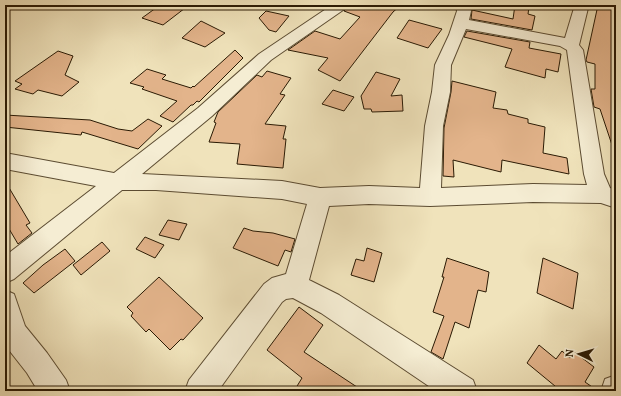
<svg xmlns="http://www.w3.org/2000/svg" width="621" height="396" font-family="Vollkorn,serif">
<style>
.building{fill:#e3b48b;stroke:#2a1a04}
.lines{fill:none;stroke-linecap:round;stroke-linejoin:round}
.minor-casing{stroke:#5c4c32;stroke-width:2}
.minor{fill:#f5edd3;fill-rule:evenodd}
</style>
<rect width="100%" height="100%" fill="#f0e3bb"/>
<filter id="stains"><feTurbulence type="fractalNoise" baseFrequency=".005" numOctaves="4"/><feColorMatrix values="0 0 0 0 .2 0 0 0 0 .09 0 0 0 0 .02 0 0 0 .5 -.17"/></filter>
<radialGradient id="worn" r=".72"><stop offset=".6" stop-color="#630" stop-opacity="0"/><stop offset="1" stop-color="#630" stop-opacity=".3"/></radialGradient>
<path class="building" d="M160,5H189L163,25L142,18Z
M349,5H401L393,12L340,81L318,70L328,58L288,50L315,31L340,39L360,17L344,11Z
M515,5L529,7L528,14L535,16L532,30L471,19L472,10L513,19Z
M598,5L616,10V148H613L600,109L594,107L591,89H595V64L587,62L586,60Z
M266,11L289,16L276,32L269,30L259,18Z
M409,20L442,29L428,48L397,38Z
M201,21L225,33L205,47L182,38Z
M467,31L530,42L529,48L561,54L558,72L546,69L545,78L505,67L512,49L464,37Z
M235,50L243,58L199,102L197,101L193,105H191L173,122L160,116L177,101L142,89L144,87L130,83L147,69L166,75L162,79L191,88L193,86L194,87Z
M58,51L73,56L65,75L79,82L62,96L38,90L33,94L15,89L22,84L15,81Z
M267,71L291,78L280,94L285,95L265,124L286,126L283,139H286L283,168L237,164L240,144L209,142L216,123L214,122L218,112L257,75L262,77Z
M376,72L400,79L391,96L402,95L403,111L372,112L371,109H364L361,96Z
M452,81L496,92L493,108L507,110L508,114L528,119V123L545,127L543,153L567,158L569,174L502,160L501,172L453,160L454,177L443,176L444,128L451,92Z
M333,90L354,97L344,111L322,104Z
M5,115L90,120L118,129L132,131L148,119L162,126L138,149L82,132L81,135L5,127Z
M5,181L30,223L26,225L32,233L18,244L5,222Z
M168,220L187,224L179,240L159,235Z
M244,228L253,231L273,233L295,239L291,252L285,250L278,266L233,248Z
M145,237L164,245L155,258L136,249Z
M102,242L110,251L81,275L73,265Z
M367,248L382,253L374,282L351,275L356,259L364,261Z
M65,249L75,261L34,293L23,283L43,265Z
M447,258L489,272L486,292L478,290L469,328L455,322L443,359L431,352L444,316L433,312L444,277H442Z
M543,258L578,273L573,309L537,293Z
M159,277L203,318L183,340L181,339L170,350L149,329L146,332L131,316L133,313L127,307Z
M299,307L323,325L304,352L363,391H294L302,378L267,350Z
M539,345L556,359L562,351L570,358L573,351L594,367L585,382L598,391H561L527,363Z"/>
<g class="lines">
<g class="minor-casing">
<path id="minor" d="M332,5H348L346,8L271,60L212,116L142,174L282,181L320,188L369,186L420,188L425,126L432,92L435,65L449,35L457,11L455,5H469L471,11L469,20L565,38L574,8L573,5H587L588,8L579,45L583,50L604,174L610,188L616,190V208L601,203L533,202L430,206L369,204L329,206L309,280L339,295L473,380L477,391H436L321,313L293,298L286,299L282,302L218,391H185L189,380L264,284L272,278L286,274L307,204L282,199L156,190H122L14,279L5,283V256L96,186L5,169V153L114,173L198,108L259,54ZM466,29L560,46L567,50L584,174L587,185L533,184L441,188L443,126L450,92L451,65Z
M5,290L14,294L25,326L47,353L66,380L70,391H38L27,373L5,345Z
M616,375V391H601L605,379Z"/>
</g>
<use href="#minor" class="minor"/>
</g>
<rect width="621" height="396" fill="none" stroke="#f0e3bb" stroke-width="20"/>
<rect x="6" y="6" width="609" height="384" fill="none" stroke="#2a1a04" stroke-width="2"/>
<rect x="10" y="10" width="601" height="376" fill="none" stroke="#2a1a04"/>
<g transform="translate(579 354) rotate(275)" stroke="#f5edd3" stroke-width="3" paint-order="stroke">
<path d="M0-3L7 15L0 10L-7 15Z" fill="#2a1a04"/>
<text y="-6" font-size="11" font-weight="bold" text-anchor="middle" fill="#2a1a04">N</text>
</g>
<rect width="100%" height="100%" filter="url(#stains)"/>
<rect width="100%" height="100%" fill="url(#worn)"/>
</svg>
